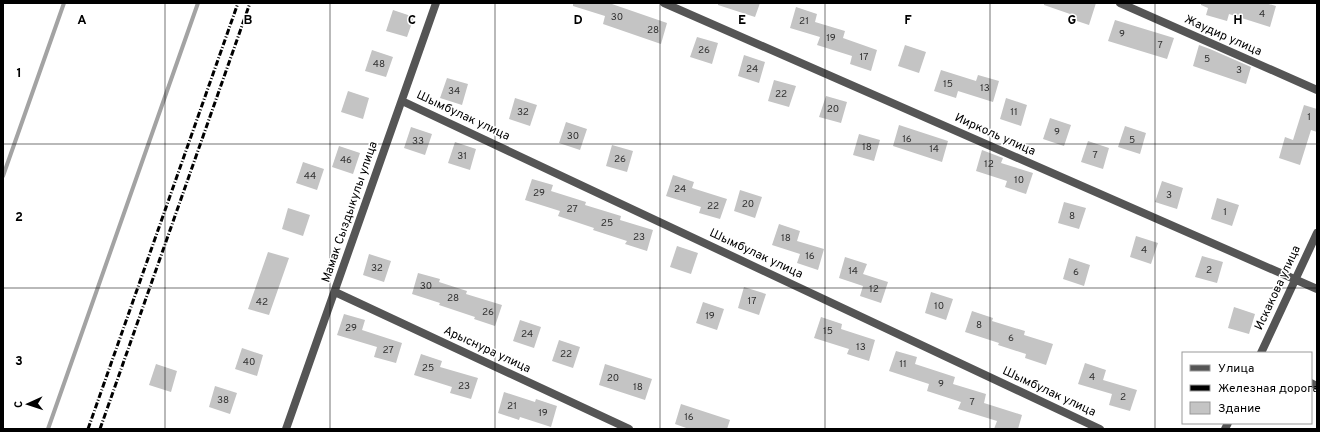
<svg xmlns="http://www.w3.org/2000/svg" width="1320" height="432" font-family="Overpass,sans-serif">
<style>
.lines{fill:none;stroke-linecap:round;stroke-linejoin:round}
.stream{stroke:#a3a3a3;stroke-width:4}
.building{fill:#c4c4c4}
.street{stroke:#555;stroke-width:8}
.rail{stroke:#000;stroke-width:3;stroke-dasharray:6 2 1 2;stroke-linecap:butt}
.grid{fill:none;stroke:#000;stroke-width:1;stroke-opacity:0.55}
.labels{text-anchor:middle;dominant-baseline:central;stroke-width:3;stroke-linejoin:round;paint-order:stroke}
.number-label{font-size:10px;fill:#313131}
.street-label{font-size:12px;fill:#000;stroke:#fff}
.grid-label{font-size:13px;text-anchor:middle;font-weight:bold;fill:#000;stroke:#fff;stroke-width:3;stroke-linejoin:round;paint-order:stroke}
</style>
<rect width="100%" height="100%" fill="#fff"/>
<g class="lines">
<path class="stream" d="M3,176L64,3
M48,429L198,3"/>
</g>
<path class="building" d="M573,3H609L667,23L661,44L603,24L605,16L573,6Z
M718,3H760L755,17L718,5Z
M1044,3H1096L1089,25L1068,18L1070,14L1044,5Z
M1201,3H1265L1276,6L1270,27L1229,14L1227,21L1206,15L1208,8L1201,5Z
M796,7L817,14L815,22L845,31L843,38L877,50L871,71L850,64L852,56L817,45L820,37L790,28Z
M393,10L414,17L407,37L386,31Z
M1115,20L1174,38L1167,59L1108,41Z
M697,37L718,43L712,64L690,57Z
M905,45L926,52L919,73L898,66Z
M1199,45L1210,49L1251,67L1246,84L1193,66Z
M372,50L393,57L386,77L365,71Z
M744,55L765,62L759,83L738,76Z
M941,70L976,81L978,75L999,81L993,102L958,91L956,98L934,91Z
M447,78L468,84L462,105L440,98Z
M774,80L796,86L789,107L768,101Z
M348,91L369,98L363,119L341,112Z
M826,96L847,102L841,123L819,117Z
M515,98L537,105L530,126L509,119Z
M1006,98L1027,105L1021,126L1000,119Z
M1304,105L1317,109V132L1311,130L1300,165L1279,158L1285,137L1293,140Z
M1050,118L1071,125L1064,146L1043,139Z
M566,122L587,129L580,150L559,143Z
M899,125L948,141L942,162L893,146Z
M1125,126L1146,133L1140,154L1118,147Z
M411,127L432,134L425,155L404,148Z
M859,134L880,140L874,161L853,155Z
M1088,141L1109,148L1103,169L1081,162Z
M455,142L476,149L470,170L448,163Z
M612,145L633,151L627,172L606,166Z
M339,146L360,153L353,174L332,167Z
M982,150L1003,158L1001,163L1033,173L1026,194L1005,187L1007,181L976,171Z
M303,162L324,169L317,190L296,183Z
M673,175L694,182L692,188L727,199L720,219L699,213L701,207L666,196Z
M532,179L553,185L551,191L586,202L585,205L621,216L620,220L653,230L647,251L625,244L627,241L593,230L594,228L558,216L560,211L525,200Z
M1162,181L1183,188L1177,209L1155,202Z
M740,190L762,197L755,218L734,211Z
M1217,198L1239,205L1232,226L1211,219Z
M1064,202L1086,208L1079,229L1058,223Z
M288,208L310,215L303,236L282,229Z
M779,224L800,231L797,241L824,249L818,270L797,263L800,254L772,245Z
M1136,236L1158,243L1151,264L1130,257Z
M677,246L698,253L691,274L670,267Z
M268,252L289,258L269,315L248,309Z
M369,254L391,261L384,282L363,275Z
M1202,256L1223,262L1217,283L1195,277Z
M845,257L867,264L863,274L888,282L881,303L860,296L863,286L839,278Z
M1069,258L1090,265L1084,286L1063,279Z
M418,273L440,279L439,282L467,291L466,294L502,305L495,326L474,319L475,317L439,305L440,303L412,294Z
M744,287L766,294L759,315L738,308Z
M931,292L953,299L946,320L925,313Z
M703,302L724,309L717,330L696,323Z
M1234,307L1255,314L1249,334L1228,328Z
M972,311L993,318L992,321L1025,331L1024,335L1053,344L1046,365L1025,358L1026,354L998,345L999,343L965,332Z
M344,314L365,320L362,330L402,343L396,363L374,357L377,347L337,335Z
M821,317L842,324L841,329L875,340L869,361L847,354L849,349L814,338Z
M520,320L541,327L534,348L513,341Z
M559,340L580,347L573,368L552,361Z
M242,348L263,355L257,376L235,369Z
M896,351L917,357L915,364L955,377L953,384L986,394L984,403L1022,415L1018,429H994L997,421L958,409L961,402L927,391L929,384L889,371Z
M421,354L442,361L440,367L478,378L471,399L450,393L452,387L414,375Z
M1085,363L1106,370L1103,380L1137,390L1130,411L1109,405L1112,394L1078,384Z
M156,364L177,371L171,392L149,385Z
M605,364L652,379L645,400L599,385Z
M215,386L237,393L230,414L209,407Z
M504,392L535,402L536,399L557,406L551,427L520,417L519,420L498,413Z
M681,404L730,420L727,429H689L675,424Z"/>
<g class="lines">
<path class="street" d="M664,3L1317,289
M1120,3L1317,90
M402,101L1100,429
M335,292L629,429
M1261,353L1317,233
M1311,383L1317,386
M286,429L436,3
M1225,429L1228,423"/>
<path class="rail" d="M88,429L238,3
M100,429L250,3"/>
</g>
<path class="grid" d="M165,3V429M330,3V429M495,3V429M660,3V429M825,3V429M990,3V429M1155,3V429M3,144H1317M3,288H1317"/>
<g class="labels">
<g class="number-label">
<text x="1262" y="14">4</text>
<text x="617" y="17">30</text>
<text x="804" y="21">21</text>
<text x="653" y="30">28</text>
<text x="1122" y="34">9</text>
<text x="831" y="38">19</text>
<text x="1160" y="45">7</text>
<text x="704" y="50">26</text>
<text x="864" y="57">17</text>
<text x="1207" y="59">5</text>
<text x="379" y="64">48</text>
<text x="752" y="69">24</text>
<text x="1239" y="70">3</text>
<text x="948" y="84">15</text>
<text x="985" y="88">13</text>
<text x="454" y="91">34</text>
<text x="781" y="94">22</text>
<text x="833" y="109">20</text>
<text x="523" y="112">32</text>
<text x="1014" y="112">11</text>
<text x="1309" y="117">1</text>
<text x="1057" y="132">9</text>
<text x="573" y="136">30</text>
<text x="907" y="139">16</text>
<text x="1132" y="140">5</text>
<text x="418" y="141">33</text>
<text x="867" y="147">18</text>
<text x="934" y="149">14</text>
<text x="1095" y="155">7</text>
<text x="462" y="156">31</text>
<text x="620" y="159">26</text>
<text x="346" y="160">46</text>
<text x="989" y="164">12</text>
<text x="310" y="176">44</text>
<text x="1019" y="180">10</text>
<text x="680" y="189">24</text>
<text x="539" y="193">29</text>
<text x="1169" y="195">3</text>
<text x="748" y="204">20</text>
<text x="713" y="206">22</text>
<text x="572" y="209">27</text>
<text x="1225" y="212">1</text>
<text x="1072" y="216">8</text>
<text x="607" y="223">25</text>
<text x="639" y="237">23</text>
<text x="786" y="238">18</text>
<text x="1144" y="250">4</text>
<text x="810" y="256">16</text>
<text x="377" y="268">32</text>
<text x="1209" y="270">2</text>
<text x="853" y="271">14</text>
<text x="1076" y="272">6</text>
<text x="426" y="286">30</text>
<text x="874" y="289">12</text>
<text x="453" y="298">28</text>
<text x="752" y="301">17</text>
<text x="262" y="302">42</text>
<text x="939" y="306">10</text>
<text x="488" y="312">26</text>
<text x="710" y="316">19</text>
<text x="979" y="325">8</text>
<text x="351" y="328">29</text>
<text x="828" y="331">15</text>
<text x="527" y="334">24</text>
<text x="1011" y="338">6</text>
<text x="861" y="347">13</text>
<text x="388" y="350">27</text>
<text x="566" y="354">22</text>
<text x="249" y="362">40</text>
<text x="903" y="364">11</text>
<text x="428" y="368">25</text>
<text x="1092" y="377">4</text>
<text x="613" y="378">20</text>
<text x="941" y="384">9</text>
<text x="464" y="386">23</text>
<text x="638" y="387">18</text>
<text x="1123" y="397">2</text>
<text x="223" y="400">38</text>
<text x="972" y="402">7</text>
<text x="512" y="406">21</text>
<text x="543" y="413">19</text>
<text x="689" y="417">16</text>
</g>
<g class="street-label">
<text transform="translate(1223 36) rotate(24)">Жаудир улица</text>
<text transform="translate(463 116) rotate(25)">Шымбулак улица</text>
<text transform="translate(995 135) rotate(24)">Иирколь улица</text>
<text transform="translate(350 212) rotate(-71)">Мамак Сыздыкулы улица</text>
<text transform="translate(756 254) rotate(25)">Шымбулак улица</text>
<text transform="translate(1278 288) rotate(-65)">Искакова улица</text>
<text transform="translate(487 350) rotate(25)">Арыснура улица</text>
<text transform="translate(1049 392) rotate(25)">Шымбулак улица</text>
</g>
</g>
<g class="grid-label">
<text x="82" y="24">A</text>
<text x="248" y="24">B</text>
<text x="412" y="24">C</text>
<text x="578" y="24">D</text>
<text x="742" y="24">E</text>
<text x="908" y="24">F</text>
<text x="1072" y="24">G</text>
<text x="1238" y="24">H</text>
<text x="19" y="77">1</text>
<text x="19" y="221">2</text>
<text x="19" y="365">3</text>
</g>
<rect width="1320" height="432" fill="none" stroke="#000000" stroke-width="8"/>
<rect x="1182" y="352" width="130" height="72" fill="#ffffff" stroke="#999999"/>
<rect x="1190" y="365" width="20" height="6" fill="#555555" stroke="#999999"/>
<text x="1218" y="372" font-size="12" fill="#000000">Улица</text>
<rect x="1190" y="385" width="20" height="6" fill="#000000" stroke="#999999"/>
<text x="1218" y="392" font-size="12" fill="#000000">Железная дорога</text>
<rect x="1190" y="402" width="20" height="12" fill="#c4c4c4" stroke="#999999"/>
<text x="1218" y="412" font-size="12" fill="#000000">Здание</text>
<g transform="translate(28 404) rotate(267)" stroke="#ffffff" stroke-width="3" paint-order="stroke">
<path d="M0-3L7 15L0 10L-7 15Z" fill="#000000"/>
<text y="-6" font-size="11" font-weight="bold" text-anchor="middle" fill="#000000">С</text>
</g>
</svg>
